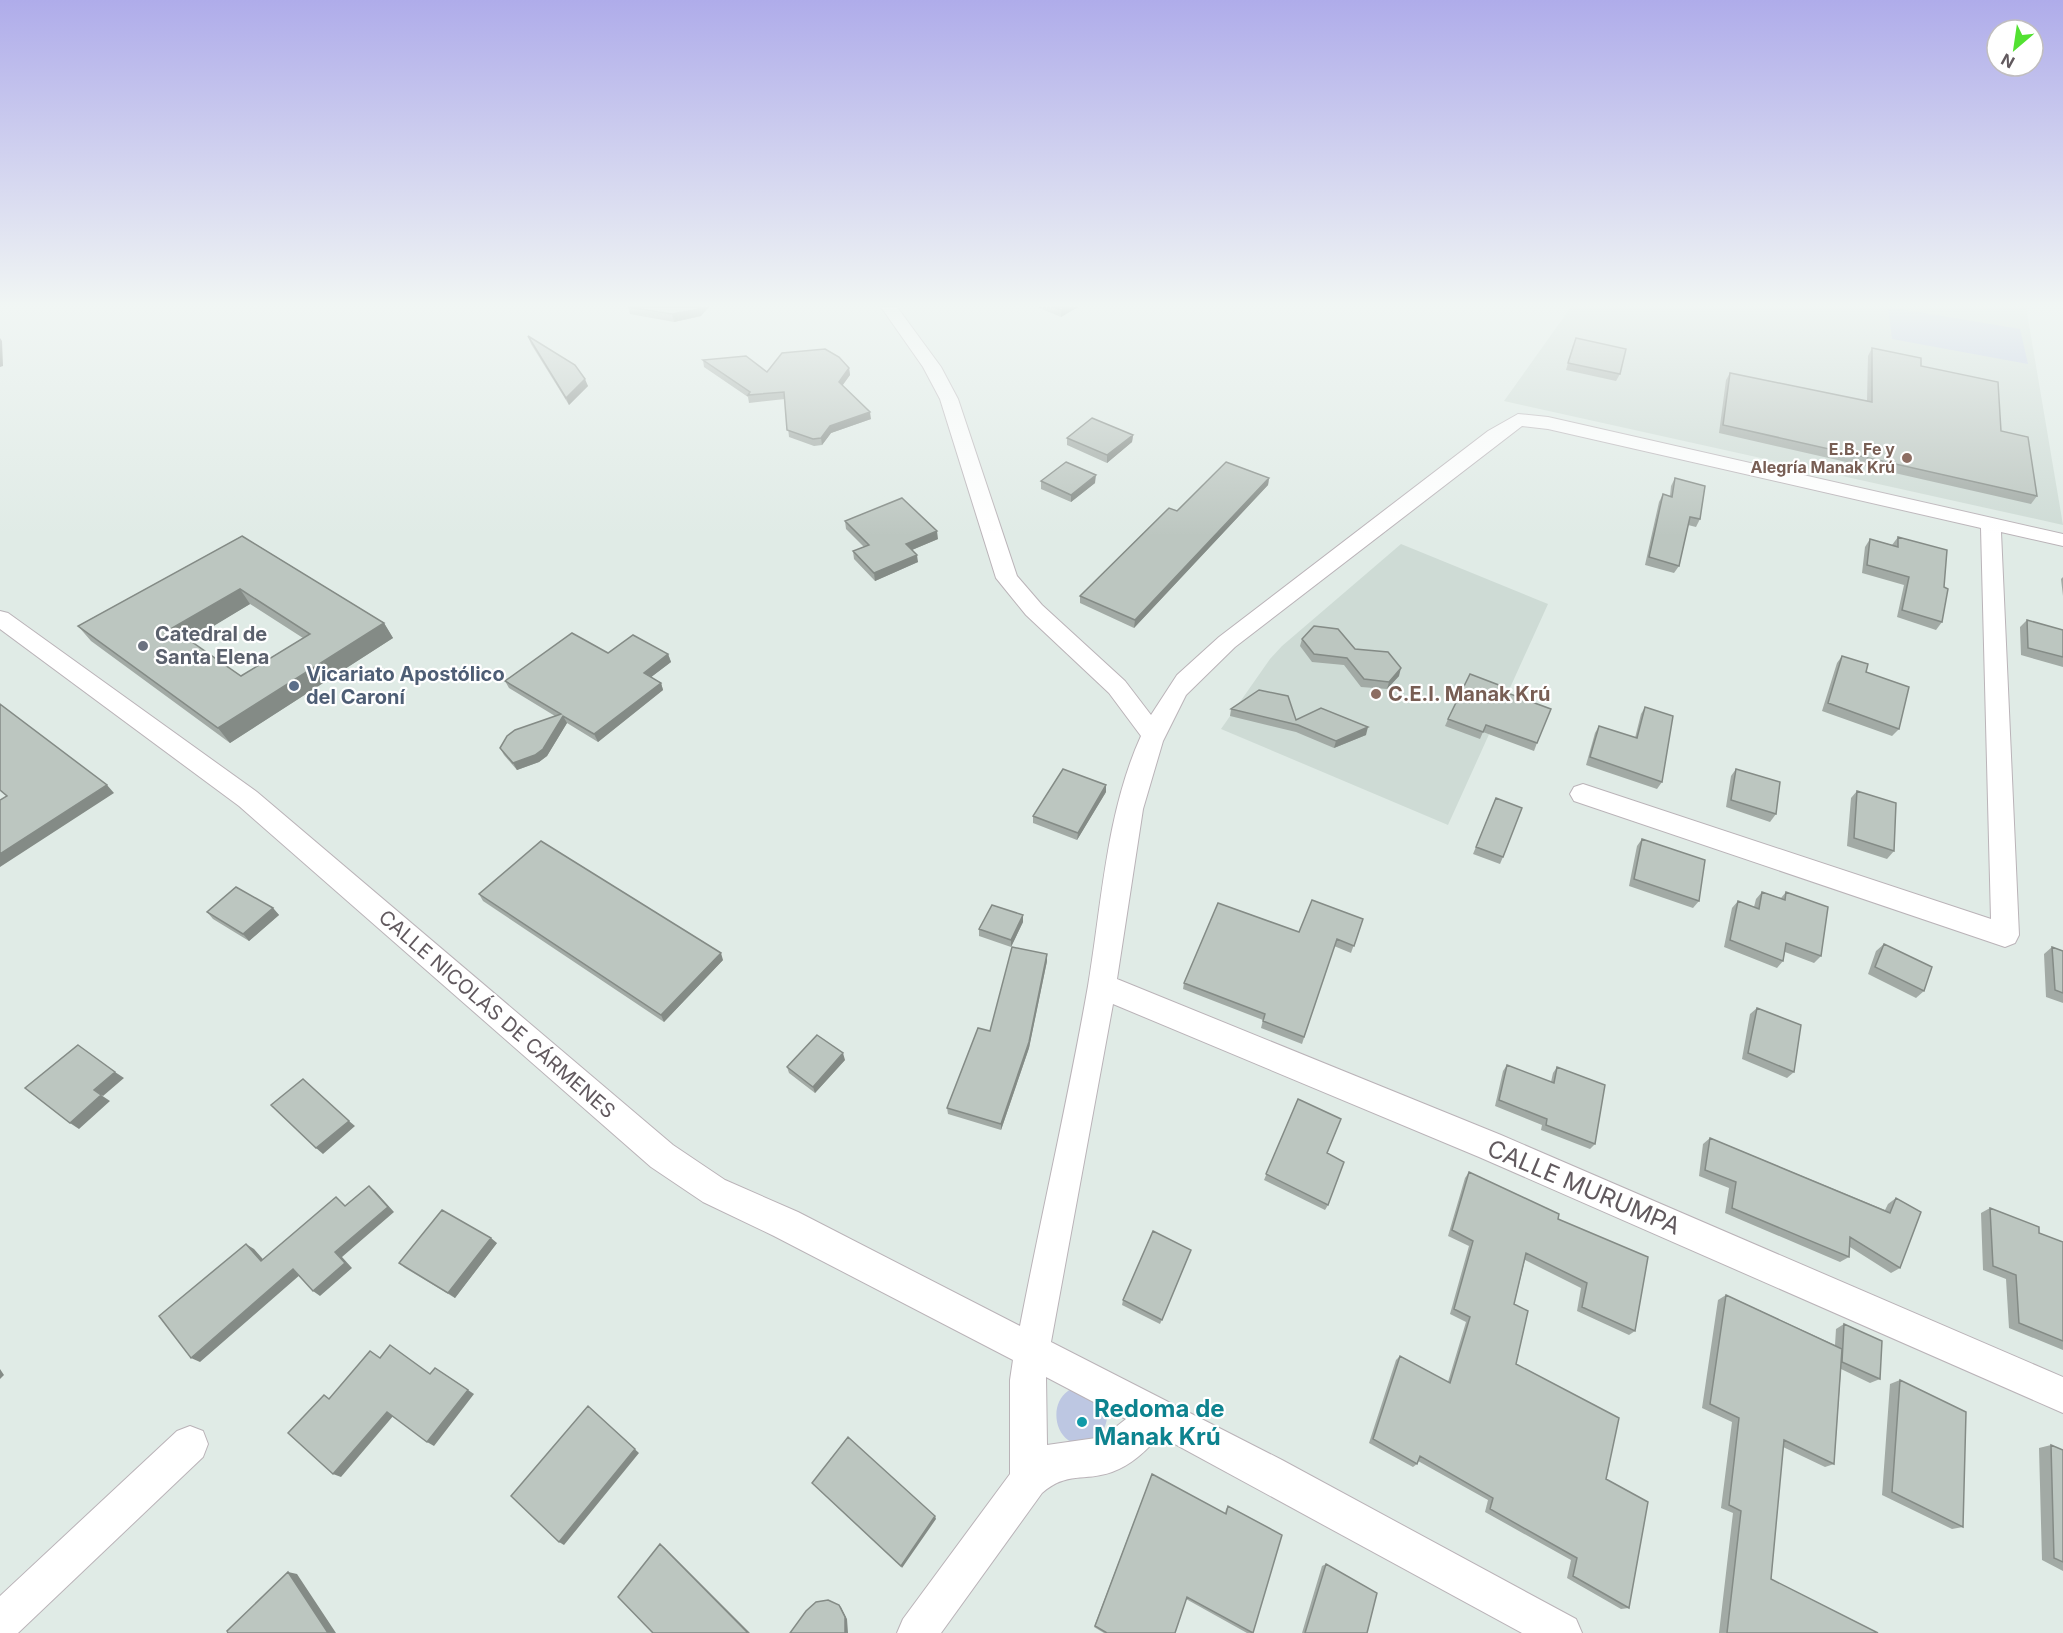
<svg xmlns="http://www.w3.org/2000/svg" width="2063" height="1633" font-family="Inter,sans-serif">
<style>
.education{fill:#cedbd5}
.green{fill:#bdc7e2}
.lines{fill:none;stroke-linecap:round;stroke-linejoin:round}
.street-casing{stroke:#bab3b8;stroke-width:2}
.street{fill:#fff;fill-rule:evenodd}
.wall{fill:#a2aaa5;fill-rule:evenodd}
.shaded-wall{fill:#848b86}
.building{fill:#bcc6c0;stroke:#848b86;stroke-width:1.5;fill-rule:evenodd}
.education-dot{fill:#8d6e63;stroke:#fff;stroke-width:2}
.worship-dot{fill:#6b7280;stroke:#fff;stroke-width:2}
.service-dot{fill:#5c6f8a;stroke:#fff;stroke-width:2}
.culture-dot{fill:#0f9aa8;stroke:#fff;stroke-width:2}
.labels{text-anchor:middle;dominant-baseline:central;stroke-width:4.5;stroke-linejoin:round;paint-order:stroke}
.far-education-label{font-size:16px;font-weight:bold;fill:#785e54;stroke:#fff;text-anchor:end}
.worship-label{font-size:20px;font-weight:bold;fill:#5b616d;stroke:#fff;text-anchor:start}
.service-label{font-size:20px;font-weight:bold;fill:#4e5e75;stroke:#fff;text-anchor:start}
.education-label{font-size:20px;font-weight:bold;fill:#785e54;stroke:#fff;text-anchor:start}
.street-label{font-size:20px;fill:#61595e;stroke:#fff}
.near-street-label{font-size:24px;fill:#61595e;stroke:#fff}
.near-culture-label{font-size:24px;font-weight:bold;fill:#0d838f;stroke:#fff;text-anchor:start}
</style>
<rect width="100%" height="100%" fill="#e0ebe6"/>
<path class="education" d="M1571,307H2026L2063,525L1504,401Z
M1401,544L1548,604L1448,825L1221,729L1270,659L1282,646Z"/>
<path class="green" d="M1888,307L2020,329L2028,364L1892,339Z
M1081,1387L1104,1403C1105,1407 1107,1412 1107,1416C1107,1435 1086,1453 1068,1440C1053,1429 1052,1402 1068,1391C1071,1389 1077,1388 1081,1387Z"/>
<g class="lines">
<g class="street-casing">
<path id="street" d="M881,307H897L941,367L958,399L1017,576L1042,605L1125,681L1151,715L1177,675L1219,637L1488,431L1518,414L1548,417L2063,534V546L2001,532L2019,935L2015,943L2005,947L1574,801L1570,794L1574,787L1583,784L1991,919L1981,528L1548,429L1522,426L1235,647L1186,695L1163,741L1143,809L1117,979L1501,1135L2063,1377V1413L1479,1157L1113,1004L1051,1342L1282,1460L1576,1619L1582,1633H1522L1160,1436C1145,1451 1132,1465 1112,1472C1084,1482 1067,1471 1042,1493L941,1633H897L903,1619L1010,1474V1380L1013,1360L774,1236L703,1202L651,1167L239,806L0,629V611L8,613L257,792L673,1145L725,1180L798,1212L1020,1326C1042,1212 1068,1100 1088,986C1102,903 1106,813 1141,736L1109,693L1026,615L996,578L940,399L923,367ZM1046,1377L1126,1419L1103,1437L1047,1445Z
M190,1426L203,1431L208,1444L203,1457L18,1633H0V1596L177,1431Z"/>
</g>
<use href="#street" class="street"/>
</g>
<path class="wall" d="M628,307L701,316L674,322L630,314Z
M1037,307H1078L1061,317Z
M528,336L588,386L569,405L531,344Z
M1573,345L1620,374L1616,381L1566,370Z
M1872,348L1921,366L2001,431L2037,496L2031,504L1719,433L1726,380L1730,373L1867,401L1868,356Z
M703,360L767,372L849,368L850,375L842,385L871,419L831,433L822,445L814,446L789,437L785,399L749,403L748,397L704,367Z
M1133,435L1132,442L1107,463L1067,445V438Z
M1269,478L1268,485L1134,628L1080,603V596L1177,511Z
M1675,478L1700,519L1696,527L1688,525L1679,566L1674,573L1645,565L1659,502L1663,494L1670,496L1671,486Z
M1041,481L1095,483L1071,502L1041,489Z
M845,521L938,539L912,550L918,562L875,581L854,559L853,551L864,547L846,529Z
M242,536L384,623L393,638L230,743L91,641L78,626ZM250,604L303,638L241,676L189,640Z
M1898,537L1944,587L1942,622L1936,630L1897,617L1904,585L1862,573L1865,547L1870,539L1892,545Z
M2063,577V596L2061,579Z
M2027,620L2063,630V667L2021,655L2020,627Z
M1302,639L1355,649L1399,676L1387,689L1361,687L1344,665L1312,662L1300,646Z
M608,653L668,654L671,662L651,677L661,683L663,690L598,742L567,723L547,756L539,762L517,770L504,755L500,748L555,716L509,688L505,681Z
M1842,656L1866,672L1899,729L1892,736L1822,711L1837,663Z
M1502,691L1537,743L1534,751L1483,732L1480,739L1445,726L1448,719Z
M1645,707L1662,782L1657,789L1586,765L1595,733L1599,726L1635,738L1641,714Z
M1231,709L1296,720L1366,735L1334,748L1296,732L1230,716Z
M1736,769L1776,814L1770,822L1726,807L1731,776Z
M1857,791L1894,851L1887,859L1847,846L1851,798Z
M1106,792L1077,840L1033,823V816Z
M1496,798L1503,857L1500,864L1473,854Z
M1642,839L1699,901L1693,908L1629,886L1637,846Z
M1762,892L1781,898L1786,892L1821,956L1814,963L1785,952L1783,961L1777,968L1724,947L1732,908L1738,901L1754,907L1756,899Z
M479,894L723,960L664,1022L483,901Z
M273,908L279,915L249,941L213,919L207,912Z
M1363,919L1351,953L1334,946L1302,1044L1261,1028L1263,1020L1183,989L1184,983L1299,932Z
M1023,922L1011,947L979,936V929Z
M1884,944L1924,991L1916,998L1868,974L1876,951Z
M2052,947L2063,951V1003L2046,997L2044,954Z
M1047,961L1029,1048L1001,1130L948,1114L947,1108L990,1031Z
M1757,1008L1794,1072L1787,1078L1742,1059L1750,1014Z
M845,1060L815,1093L789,1073L787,1067Z
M1507,1065L1551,1082L1553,1073L1557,1067L1595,1144L1590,1149L1541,1130L1542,1125L1495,1106L1503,1071Z
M1298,1099L1328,1205L1325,1210L1264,1180Z
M1710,1138L1885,1210L1888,1204L1896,1198L1900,1268L1891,1273L1850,1247L1849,1257L1840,1262L1725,1213L1729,1188L1699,1176L1703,1144Z
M1469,1172L1558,1219L1635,1331L1629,1335L1577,1311L1581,1288L1525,1260L1514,1304L1516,1364L1606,1479L1629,1608L1621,1609L1567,1578L1571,1560L1485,1512L1488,1500L1418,1461L1417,1464L1413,1467L1369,1443L1396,1360L1400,1356L1448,1382L1466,1322L1450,1314L1469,1246L1448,1236L1465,1178Z
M1990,1208L2039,1233L2063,1242V1350L2009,1328L2006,1279L1983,1270L1981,1213Z
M497,1243L455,1298L405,1268L399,1263Z
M1191,1250L1160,1324L1122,1305L1123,1300Z
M1726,1295L1835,1345L1836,1329L1844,1324L1880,1379L1870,1383L1841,1369L1834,1464L1825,1467L1783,1447L1771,1579L1878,1633H1719L1733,1513L1721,1508L1732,1422L1702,1408L1718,1300Z
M1900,1380L1963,1527L1952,1529L1882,1495L1890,1384Z
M2051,1445L2063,1450V1571L2042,1560L2039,1448Z
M1152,1474L1225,1514L1226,1509L1228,1506L1253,1633H1247L1186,1599L1175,1633H1104L1094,1627Z
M1326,1564L1367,1633H1302L1322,1566Z"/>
<path class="shaded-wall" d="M701,307H709L701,316L674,322L672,314Z
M1066,307H1078L1061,317V310Z
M0,338L2,341L3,366L0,367Z
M849,368L850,375L840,389L839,382Z
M585,379L588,386L569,405L566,398Z
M870,412L871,419L831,433L822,445L821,438L830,426Z
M1133,435L1132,442L1107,463V455Z
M1096,475L1095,483L1071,502V495Z
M1269,478L1268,485L1134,628L1135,620Z
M937,531L938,539L907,552L906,544Z
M917,555L918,562L875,581L874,573Z
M240,589L250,604L184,644L172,628Z
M384,623L393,638L230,743L218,728Z
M668,654L671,662L646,681L644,673Z
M1401,668L1399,676L1387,689L1389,682Z
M661,683L663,690L598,742L594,734Z
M563,716L567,723L547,756L539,762L517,770L513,763Z
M1368,727L1366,735L1334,748L1336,741Z
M107,785L114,793L0,867V854Z
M1106,785V792L1077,840L1078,833Z
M273,908L279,915L249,941L243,934Z
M1023,915V922L1011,947V940Z
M721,953L723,960L664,1022L661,1015Z
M1047,954V961L1029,1048L1001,1130V1124Z
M843,1053L845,1060L815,1093L813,1087Z
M115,1072L124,1078L103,1096L94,1090Z
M101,1095L110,1101L79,1129L70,1123Z
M349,1121L355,1126L323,1154L316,1148Z
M369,1186L375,1191L394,1212L342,1257L352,1268L320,1296L313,1291L335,1252Z
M491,1238L497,1243L455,1298L448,1293Z
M246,1244L254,1249L269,1266L261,1261Z
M293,1269L301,1274L200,1362L191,1358Z
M435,1368L474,1394L434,1446L427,1442Z
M0,1369L4,1375L0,1379Z
M588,1406L639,1453L564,1545L559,1542Z
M387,1412L394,1415L341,1477L333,1474Z
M935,1516L936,1519L902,1568L901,1566Z
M660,1544L664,1547L750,1633H748Z
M288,1572L297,1574L336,1633H328Z
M839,1605L841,1607L847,1619L848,1633H845Z"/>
<path class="building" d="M628,307H701L699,309L672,314Z
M1054,307H1066L1061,310Z
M528,336L575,365L585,379L566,398Z
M1576,338L1626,349L1620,374L1568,363Z
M1872,348L1921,358V366L1998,382L2001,431L2028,437L2037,496L1723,425L1730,373L1872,402Z
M825,349L839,357L849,368L839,382L870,412L830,426L821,438L813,439L787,430L784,392L748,395L750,392L703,360L746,356L767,372L782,353Z
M1092,418L1133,435L1107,455L1067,438Z
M1066,462L1096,475L1071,495L1041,481Z
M1226,462L1269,478L1135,620L1080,596L1169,508L1177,511Z
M1675,478L1705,486L1700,519L1690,517L1679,566L1649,557L1663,494L1672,497Z
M902,498L937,531L906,544L917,555L874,573L853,551L869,545L845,521Z
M242,536L384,623L218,728L78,626ZM240,589L310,634L241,676L172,628Z
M1898,537L1947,550L1944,587L1948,589L1942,622L1902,610L1909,577L1867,565L1870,539L1898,547Z
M2027,620L2063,630V657L2028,648Z
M1314,626L1338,629L1355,649L1388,652L1401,668L1389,682L1364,679L1347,658L1314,654L1302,639Z
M572,633L608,653L633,635L668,654L644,673L661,683L594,734L563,716L543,749L535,755L513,763L500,748L507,736L515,730L561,714L505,681Z
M1842,656L1868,664L1866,672L1909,687L1899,729L1828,703Z
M1470,674L1504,687L1502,691L1551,709L1537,743L1486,725L1483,732L1448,719Z
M1259,690L1288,696L1296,720L1321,708L1368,727L1336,741L1298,725L1231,709Z
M0,704L107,785L0,854V800L7,796L0,790Z
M1645,707L1673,716L1662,782L1590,757L1599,726L1637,738Z
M1063,769L1106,785L1078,833L1033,816Z
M1736,769L1780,782L1776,814L1731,800Z
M1857,791L1896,803L1894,851L1854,838Z
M1496,798L1522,808L1503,857L1476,847Z
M1642,839L1705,860L1699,901L1634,879Z
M541,841L721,953L661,1015L479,894Z
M236,887L273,908L243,934L207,912Z
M1762,892L1785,900L1786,892L1828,907L1821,956L1786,943L1783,961L1730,940L1738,901L1759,909Z
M1312,900L1363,919L1354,946L1337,939L1304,1037L1263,1021L1265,1014L1184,983L1218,903L1299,932Z
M992,905L1023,915L1011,940L979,929Z
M1884,944L1932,967L1924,991L1875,967Z
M1012,947L1047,954L1029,1042L1001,1124L947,1108L978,1028L990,1031Z
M2052,947L2063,951V993L2055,990Z
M1757,1008L1801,1025L1794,1072L1748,1053Z
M817,1035L843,1053L813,1087L787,1067Z
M78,1045L115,1072L94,1090L101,1095L70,1123L25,1088Z
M1507,1065L1554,1083L1557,1067L1605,1085L1595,1144L1546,1125L1547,1119L1499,1100Z
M303,1079L349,1121L316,1148L271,1105Z
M1298,1099L1341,1119L1327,1153L1344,1162L1328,1205L1266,1174Z
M1710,1138L1890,1213L1896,1198L1921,1212L1900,1268L1850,1237L1849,1257L1732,1208L1736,1182L1705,1170Z
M1469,1172L1559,1214L1558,1219L1648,1257L1635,1331L1582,1307L1587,1283L1526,1253L1514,1304L1528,1311L1516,1364L1619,1418L1606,1479L1648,1502L1629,1608L1573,1576L1577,1558L1490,1509L1493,1498L1420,1456L1417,1464L1373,1439L1400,1356L1450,1383L1470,1317L1454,1309L1473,1241L1452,1230Z
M369,1186L388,1207L335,1252L345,1263L313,1291L293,1269L191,1358L159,1316L246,1244L261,1261L336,1197L345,1206Z
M1990,1208L2039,1227V1233L2063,1242V1341L2019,1323L2016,1275L1993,1266Z
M442,1210L491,1238L448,1293L399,1263Z
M1153,1231L1191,1250L1162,1320L1123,1300Z
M1726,1295L1842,1349L1834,1464L1784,1440L1771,1579L1878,1633H1727L1741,1511L1729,1505L1739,1418L1710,1404Z
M1844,1324L1882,1341L1880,1379L1842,1362Z
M390,1345L430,1374L435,1368L468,1390L427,1442L387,1412L333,1474L288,1433L324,1395L329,1399L370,1351L380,1358Z
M1900,1380L1966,1412L1963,1527L1892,1492Z
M588,1406L635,1449L559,1542L511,1496Z
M848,1437L935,1516L901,1566L812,1483Z
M2051,1445L2063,1450V1562L2054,1558Z
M1152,1474L1226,1514L1228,1506L1282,1535L1253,1633L1187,1597L1175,1633H1107L1095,1626Z
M660,1544L748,1633H653L618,1597Z
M1326,1564L1377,1593L1367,1633H1305Z
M288,1572L328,1633H228L227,1631Z
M828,1600L839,1605L845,1617V1633H790L806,1611L816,1602Z"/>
<linearGradient id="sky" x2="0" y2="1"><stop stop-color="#afacea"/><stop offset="0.57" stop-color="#f1f6f4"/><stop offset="1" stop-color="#f1f6f4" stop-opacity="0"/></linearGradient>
<rect width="2063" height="536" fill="url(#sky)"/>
<g class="education-dot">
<circle cx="1907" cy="458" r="6"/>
<circle cx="1376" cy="694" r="6"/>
</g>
<circle class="worship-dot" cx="143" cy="646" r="6"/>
<circle class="service-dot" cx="294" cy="686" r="6"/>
<circle class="culture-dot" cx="1082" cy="1422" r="6"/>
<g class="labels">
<g class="far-education-label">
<text x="1895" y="449">E.B. Fe y<tspan x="1895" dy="18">Alegría Manak Krú</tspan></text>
</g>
<g class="worship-label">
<text x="155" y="634">Catedral de<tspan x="155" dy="23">Santa Elena</tspan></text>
</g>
<g class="service-label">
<text x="306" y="674">Vicariato Apostólico<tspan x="306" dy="23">del Caroní</tspan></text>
</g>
<g class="education-label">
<text x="1388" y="694">C.E.I. Manak Krú</text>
</g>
<g class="street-label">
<text transform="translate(497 1014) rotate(41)">CALLE NICOLÁS DE CÁRMENES</text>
</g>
<g class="near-street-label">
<text transform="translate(1584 1187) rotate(23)">CALLE MURUMPA</text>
</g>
<g class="near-culture-label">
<text x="1094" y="1408">Redoma de<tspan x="1094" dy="28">Manak Krú</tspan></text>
</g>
</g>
<g transform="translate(2015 48) rotate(209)"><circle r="28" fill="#ffffff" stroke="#c0bdbf" stroke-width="1.5"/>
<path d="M0-4.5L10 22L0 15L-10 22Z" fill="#52e131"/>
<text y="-9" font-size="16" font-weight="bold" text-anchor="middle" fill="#61595e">N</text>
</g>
</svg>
